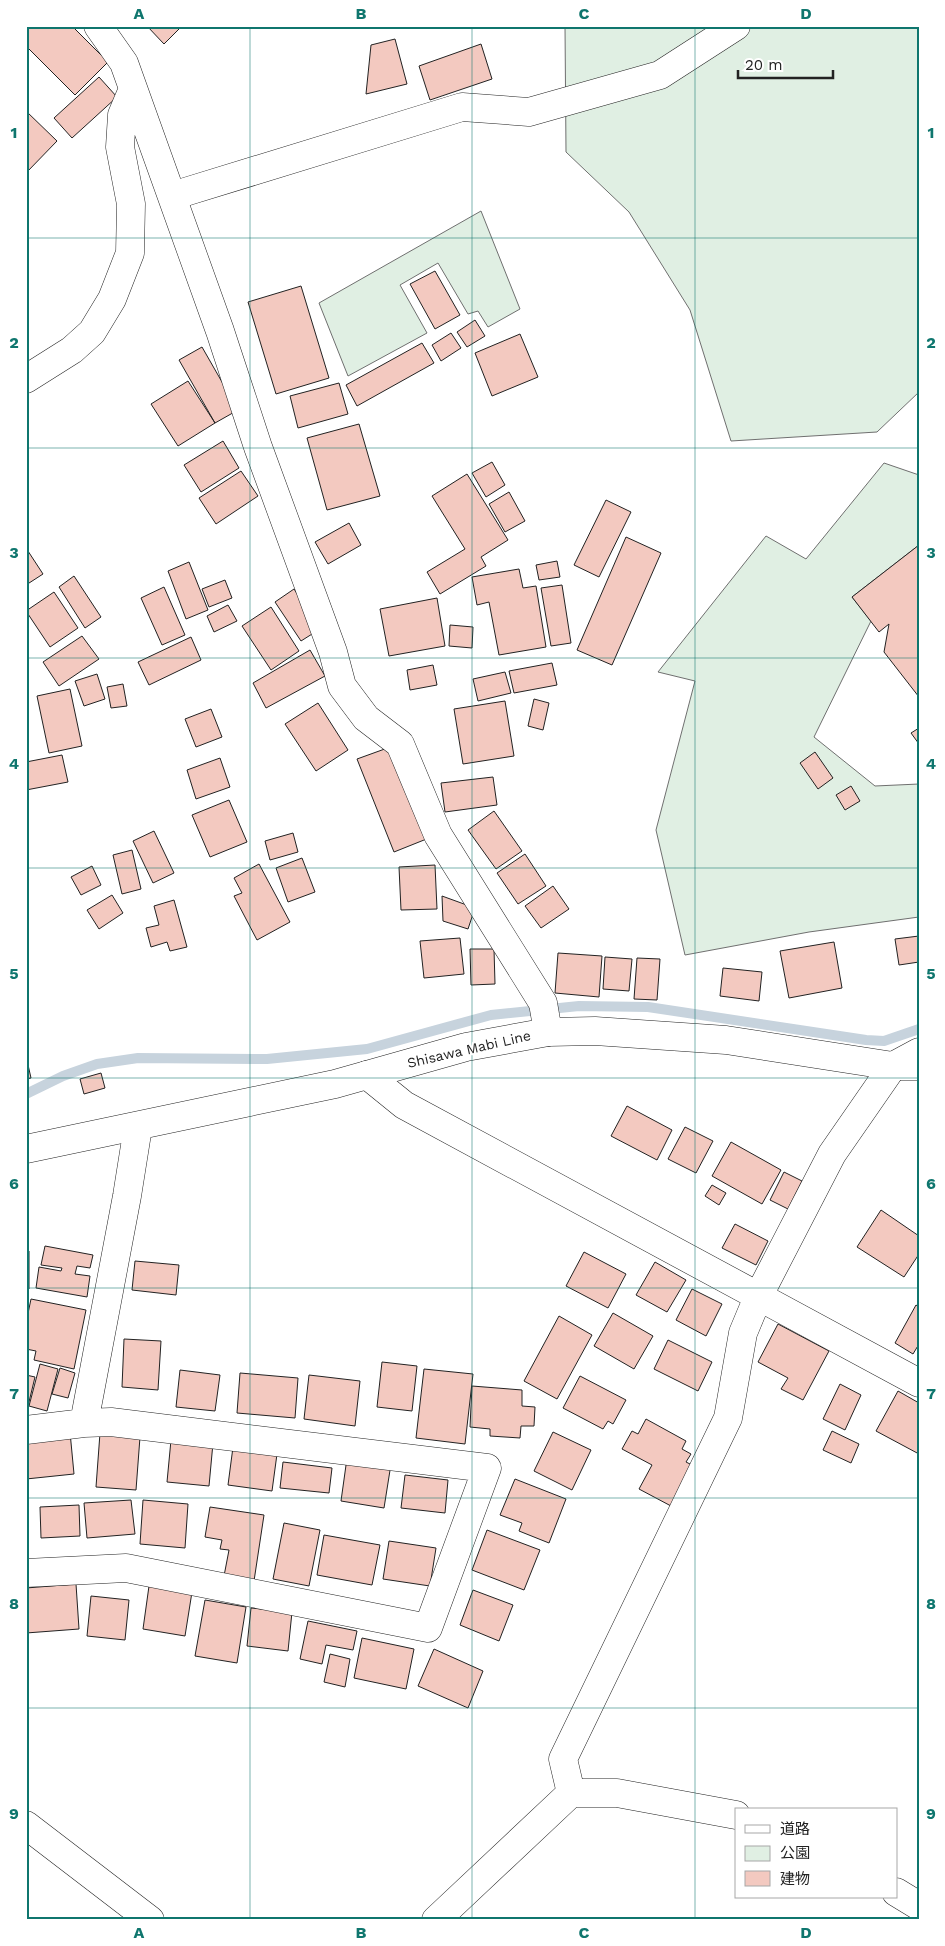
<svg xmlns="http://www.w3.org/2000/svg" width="945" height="1946" font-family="'Work Sans','Noto Sans JP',sans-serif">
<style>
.green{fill:#e0efe3;stroke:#6f6f6f}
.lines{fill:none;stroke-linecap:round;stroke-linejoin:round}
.stream{stroke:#c7d3dd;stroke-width:10}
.building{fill:#f3c9c0;stroke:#222}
.minor-casing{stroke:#222;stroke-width:29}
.secondary-casing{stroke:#222;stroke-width:29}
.minor{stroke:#fff;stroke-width:28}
.secondary{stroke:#fff;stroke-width:28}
.grid{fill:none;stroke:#0f766e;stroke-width:1;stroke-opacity:0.55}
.labels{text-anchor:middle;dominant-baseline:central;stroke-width:4;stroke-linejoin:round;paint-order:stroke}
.street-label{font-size:14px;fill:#222;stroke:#fff}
.neatline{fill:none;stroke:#0f766e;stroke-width:2}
.grid-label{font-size:16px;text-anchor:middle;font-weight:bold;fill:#0f766e}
</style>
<rect width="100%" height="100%" fill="#fff"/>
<path class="green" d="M565,26H919V392L877,432L731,441L690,310L629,212L566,152Z
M481,211L520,309L488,327L478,311L468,314L438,263L400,285L427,333L348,376L319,303Z
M884,463L919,475V545L852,597L871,621L814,737L875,786L919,784V917L809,932L685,955L656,830L695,681L658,672L766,536L806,559Z"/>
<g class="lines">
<path class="stream" d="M26,1094L63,1076L97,1064L138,1058L267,1059L367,1049L491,1015L579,1006L648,1007L866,1040L884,1041L919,1029"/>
</g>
<path class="building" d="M26,26H72L108,62L75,95L26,46Z
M147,26H182L164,44Z
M395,39L407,84L366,94L371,45Z
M481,44L492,79L430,100L419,66Z
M99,77L117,97L72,138L54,118Z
M26,111L57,141L26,173Z
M435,271L460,315L435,329L410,284Z
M301,286L329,378L276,394L248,302Z
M475,320L485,336L467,347L457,332Z
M451,333L461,348L441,361L432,345Z
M520,334L538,377L492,396L475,353Z
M422,343L434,363L357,406L346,385Z
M202,347L238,410L215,423L179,360Z
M188,381L215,423L178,446L151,404Z
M339,383L348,414L298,428L290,396Z
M359,424L380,496L327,510L307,438Z
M223,441L239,468L201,492L184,465Z
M492,462L505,485L486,497L472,473Z
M241,471L258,496L216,524L199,498Z
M467,474L508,540L481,557L486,566L440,594L427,572L465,549L432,496Z
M509,492L525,521L505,532L489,504Z
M606,500L631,512L599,577L574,565Z
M349,523L361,545L328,564L315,542Z
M626,537L661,553L612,665L577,650Z
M919,545V697L884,652L889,624L879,632L852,597Z
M26,548L43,574L26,585Z
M557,561L560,577L539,580L536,565Z
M189,562L208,610L186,619L168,571Z
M519,569L523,588L536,586L546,647L499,655L489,602L477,605L472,577Z
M74,576L101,617L85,628L59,587Z
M225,580L232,598L209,607L202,589Z
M562,585L571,643L551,646L541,588Z
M164,587L185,635L162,645L141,598Z
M294,589L320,629L301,641L275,602Z
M54,592L78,628L50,647L26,611Z
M437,598L445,646L389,656L380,609Z
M228,605L237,621L214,632L207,616Z
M271,607L299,651L271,670L242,626Z
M450,625L473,627L472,648L449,646Z
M82,636L99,659L59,686L43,662Z
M191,637L201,660L149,685L138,662Z
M310,650L325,676L266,708L253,683Z
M552,663L557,685L514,693L509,671Z
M433,665L437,685L410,690L407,670Z
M505,672L511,693L478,701L473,679Z
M97,674L105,699L84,706L75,681Z
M123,684L127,706L111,708L107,687Z
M70,689L82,746L49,753L37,696Z
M534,699L549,703L543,730L528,726Z
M505,701L514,756L463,764L454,709Z
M318,703L348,750L316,771L285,724Z
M211,709L222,737L196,747L185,719Z
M919,728V744L911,733Z
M393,746L429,838L394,852L357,759Z
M815,752L833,778L818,789L800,763Z
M62,755L68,782L26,790V762Z
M220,758L230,787L196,799L187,770Z
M493,777L497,805L445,812L441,783Z
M851,786L860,801L845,810L836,795Z
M229,800L247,842L210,857L192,815Z
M494,811L522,851L496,869L468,830Z
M154,831L174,873L153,883L133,841Z
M293,833L298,852L270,860L265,841Z
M132,850L141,889L122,894L113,855Z
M525,854L546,886L518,904L497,873Z
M302,858L315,892L288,902L276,868Z
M259,864L290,922L257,940L234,896L242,893L234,878Z
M435,865L437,909L401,910L399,867Z
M92,866L101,885L81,895L71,877Z
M553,886L569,909L541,928L525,906Z
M112,895L123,913L99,929L87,910Z
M442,896L475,908L468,929L443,921Z
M174,900L187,947L170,951L167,942L151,947L146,928L159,925L154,906Z
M919,936V962L899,965L895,939Z
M460,938L464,974L424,978L420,941Z
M834,942L842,988L789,998L780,951Z
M470,949H494L495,984L471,985Z
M558,953L602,956L599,997L555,993Z
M605,957L632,959L629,991L603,989Z
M637,958L660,959L657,1000L634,999Z
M723,968L762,972L759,1001L720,996Z
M26,1056L31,1078L26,1079Z
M101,1073L105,1088L84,1094L80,1079Z
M627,1106L672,1130L657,1160L611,1136Z
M685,1127L713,1141L696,1173L668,1159Z
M731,1142L781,1170L762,1204L712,1176Z
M784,1172L802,1181L788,1209L770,1200Z
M712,1185L726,1193L719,1205L705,1196Z
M881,1210L919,1236V1254L904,1277L857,1247Z
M735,1224L768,1241L756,1265L722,1248Z
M45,1246L93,1255L90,1268L77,1266L75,1274L90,1276L87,1297L36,1288L39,1267L61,1271L62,1268L41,1265Z
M26,1251H29V1289H26Z
M584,1252L626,1274L608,1308L566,1286Z
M135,1261L179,1265L176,1295L132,1290Z
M655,1262L686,1280L667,1312L636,1295Z
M692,1289L722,1304L706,1336L676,1320Z
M31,1299L86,1310L74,1369L34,1360L36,1351L26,1349V1323Z
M916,1305L919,1307V1344L913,1354L895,1343Z
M613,1313L653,1336L634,1369L594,1346Z
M559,1316L592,1335L557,1399L524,1381Z
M778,1324L829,1351L803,1400L781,1389L788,1378L758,1362Z
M124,1339L161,1341L158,1390L122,1387Z
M668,1340L712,1362L698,1391L654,1369Z
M382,1362L417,1366L412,1411L377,1407Z
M40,1364L58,1369L47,1411L29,1406Z
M60,1368L75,1373L68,1398L52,1394Z
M424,1369L473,1374L465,1444L416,1438Z
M180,1370L220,1375L215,1411L176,1407Z
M240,1373L298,1378L295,1418L237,1413Z
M26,1375L35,1377L28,1406H26Z
M309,1375L360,1381L355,1426L304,1419Z
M580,1376L626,1400L613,1424L608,1421L603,1429L563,1408Z
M840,1384L861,1395L845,1430L823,1419Z
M472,1386L522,1390V1406L535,1407L534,1426H521L520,1438L490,1436V1429L470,1427Z
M898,1391L919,1403V1454L876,1431Z
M646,1419L686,1441L682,1449L691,1454L686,1462L692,1465L671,1506L639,1489L652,1465L622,1449L632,1431L638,1434Z
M832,1431L859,1444L851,1463L823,1450Z
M70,1432L74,1474L26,1479V1437Z
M553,1432L591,1450L572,1490L534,1471Z
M100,1433L140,1437L136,1490L96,1487Z
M171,1440L213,1443L209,1486L167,1482Z
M233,1447L277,1454L272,1491L228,1485Z
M347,1458L391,1464L384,1508L341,1501Z
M283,1462L332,1468L329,1493L280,1488Z
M405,1475L448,1480L445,1513L401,1508Z
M515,1479L566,1499L549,1543L519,1531L522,1523L500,1515Z
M131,1500L135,1534L87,1538L84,1503Z
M143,1500L188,1504L185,1548L140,1544Z
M79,1505L80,1536L41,1538L40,1507Z
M210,1507L264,1515L254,1581L224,1576L229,1550L220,1549L222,1540L205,1537Z
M284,1523L320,1530L309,1586L273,1579Z
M487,1530L540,1550L524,1590L472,1570Z
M324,1535L380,1545L372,1585L317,1575Z
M389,1541L436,1548L430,1586L383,1579Z
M76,1584L79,1629L26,1633V1588Z
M149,1586L192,1592L185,1636L143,1629Z
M473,1590L513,1605L499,1641L460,1625Z
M91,1596L129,1600L125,1640L87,1636Z
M205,1600L246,1607L237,1663L195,1656Z
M251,1608L292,1612L288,1651L247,1646Z
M308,1621L357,1631L353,1650L326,1645L322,1664L300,1659Z
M362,1638L414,1649L406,1689L354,1678Z
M434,1649L483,1671L468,1708L418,1686Z
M330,1654L350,1659L345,1687L324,1682Z"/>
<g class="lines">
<g class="minor-casing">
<path id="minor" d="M98,26L124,63L220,331L258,447L333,652L342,686L366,718L400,744L438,835L543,1003L548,1032
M172,196L462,107L529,112L660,75L736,26
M26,379L72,350L92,332L112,299L130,253L131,204L120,147L122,115L133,89
M367,1075L404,1105L919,1383
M84,1423L127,1196L138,1127
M26,1430L84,1423L111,1422L487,1468L428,1628L126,1568L26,1573
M571,1793L563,1759L728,1418L743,1333L758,1297L832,1154L893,1066L919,1052
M26,1825L150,1920
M896,1892L919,1906
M436,1920L571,1793H617L736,1815"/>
</g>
<g class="secondary-casing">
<path id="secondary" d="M26,1149L335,1084L466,1047L548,1032L595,1031L726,1040L893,1066H919"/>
</g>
<use href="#minor" class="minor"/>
<use href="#secondary" class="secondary"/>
</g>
<path class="grid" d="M250,26V1920M472,26V1920M695,26V1920M26,238H919M26,448H919M26,658H919M26,868H919M26,1078H919M26,1288H919M26,1498H919M26,1708H919"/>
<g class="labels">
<g class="street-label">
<text transform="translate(469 1049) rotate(-13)">Shisawa Mabi Line</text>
</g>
</g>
<rect width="945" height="1946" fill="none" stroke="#ffffff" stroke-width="55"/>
<rect x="735" y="1808" width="162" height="90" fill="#ffffff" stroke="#a7a7a7"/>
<rect x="745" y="1825" width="25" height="8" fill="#ffffff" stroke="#a7a7a7"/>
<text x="780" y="1834" font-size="15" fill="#222222">道路</text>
<rect x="745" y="1846" width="25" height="15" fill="#e0efe3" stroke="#a7a7a7"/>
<text x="780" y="1858" font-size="15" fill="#222222">公園</text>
<rect x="745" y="1871" width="25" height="15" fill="#f3c9c0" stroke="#a7a7a7"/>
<text x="780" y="1884" font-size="15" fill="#222222">建物</text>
<path d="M738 70v8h95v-8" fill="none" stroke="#222222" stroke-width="2.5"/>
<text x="745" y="70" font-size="15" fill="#222222" stroke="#ffffff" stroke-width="4" paint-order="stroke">20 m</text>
<rect x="28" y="28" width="890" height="1890" class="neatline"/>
<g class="grid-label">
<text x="139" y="19">A</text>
<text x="361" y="19">B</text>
<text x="584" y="19">C</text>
<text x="806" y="19">D</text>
<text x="14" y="138">1</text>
<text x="931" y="138">1</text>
<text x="14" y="348">2</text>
<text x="931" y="348">2</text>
<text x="14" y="558">3</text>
<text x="931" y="558">3</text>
<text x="14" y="769">4</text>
<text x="931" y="769">4</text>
<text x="14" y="979">5</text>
<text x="931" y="979">5</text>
<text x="14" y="1189">6</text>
<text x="931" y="1189">6</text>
<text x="14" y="1399">7</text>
<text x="931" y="1399">7</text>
<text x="14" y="1609">8</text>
<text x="931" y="1609">8</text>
<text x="14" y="1819">9</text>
<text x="931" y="1819">9</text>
<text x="139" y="1938">A</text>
<text x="361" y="1938">B</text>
<text x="584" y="1938">C</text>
<text x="806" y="1938">D</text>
</g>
</svg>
